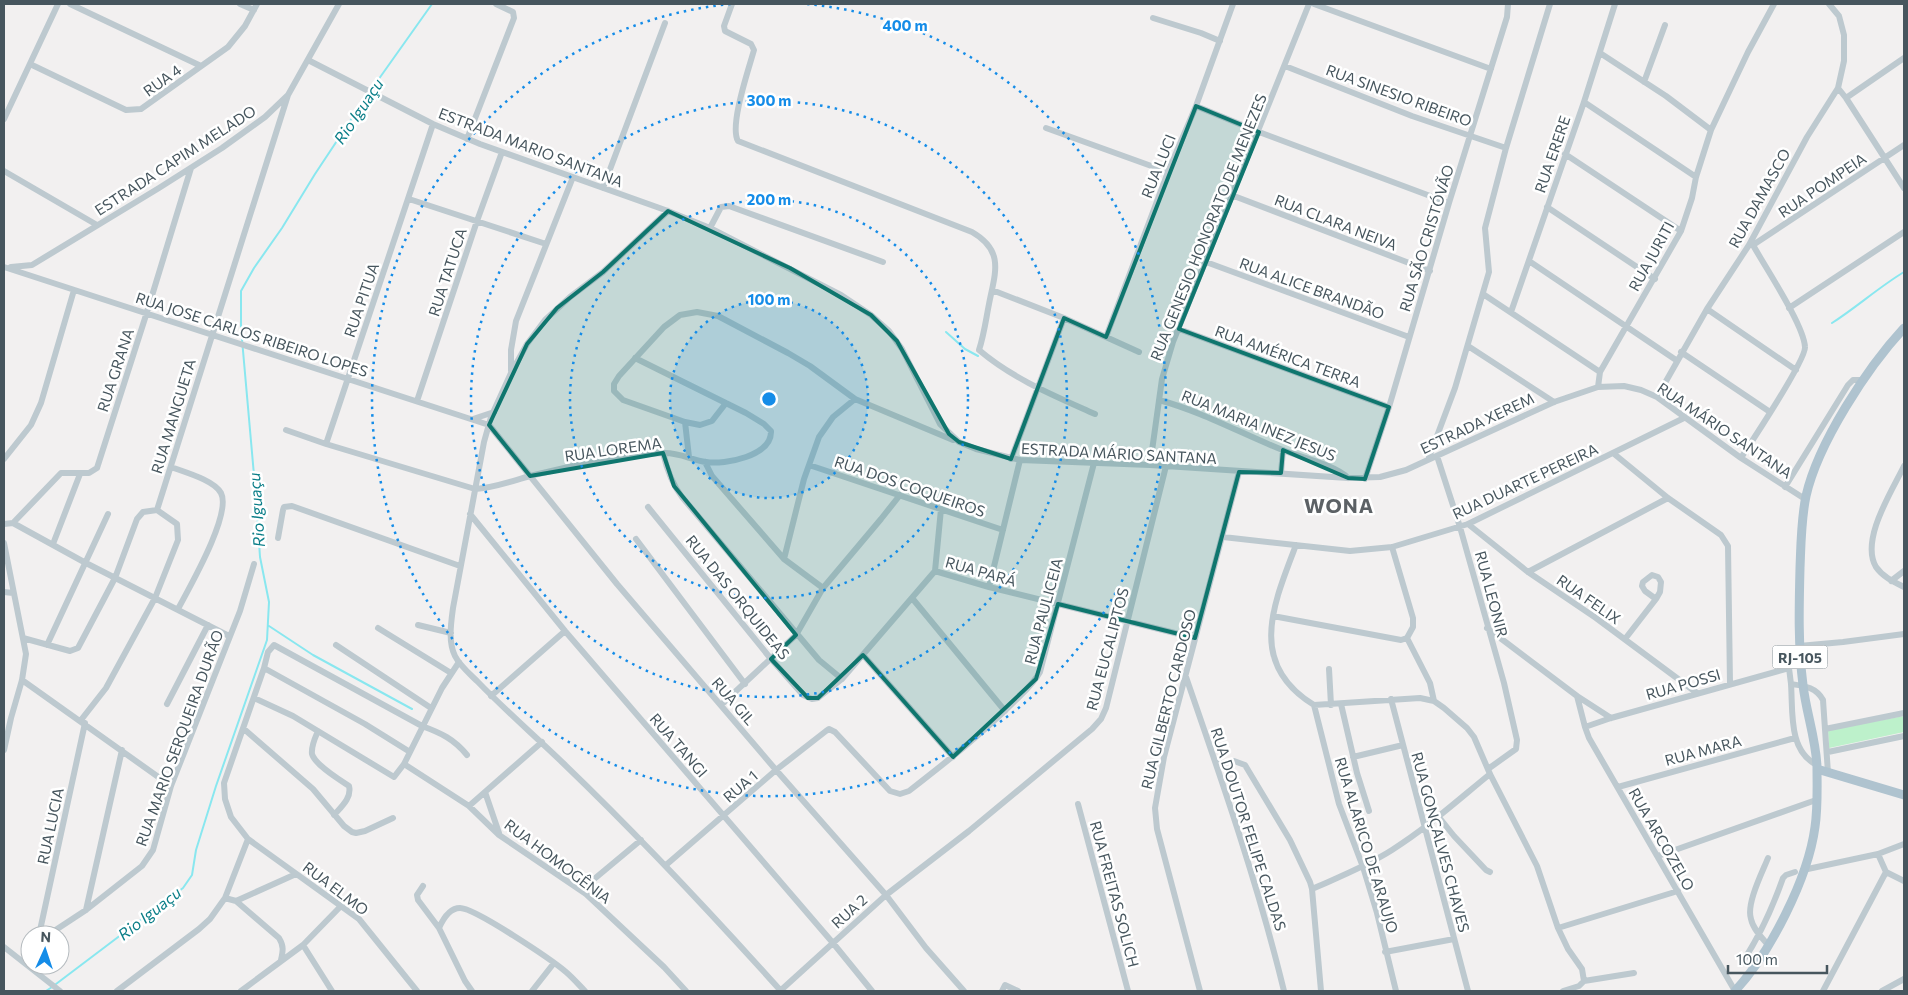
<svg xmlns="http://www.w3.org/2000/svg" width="1908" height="995" font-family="Commissioner,sans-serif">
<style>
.green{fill:#bdf1cb}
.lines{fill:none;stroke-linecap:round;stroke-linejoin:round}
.stream{stroke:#89e7ef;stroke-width:2}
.minor{stroke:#bdc9cf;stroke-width:6}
.major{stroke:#afc3cf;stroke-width:9}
.marked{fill:#0f766e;fill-opacity:0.2;stroke:#0f766e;stroke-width:4;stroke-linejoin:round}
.ring{fill:none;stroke:#148ce8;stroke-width:2.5;stroke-dasharray:2.5 5}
.labels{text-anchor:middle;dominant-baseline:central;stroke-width:5;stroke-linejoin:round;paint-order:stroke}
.shield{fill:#fff;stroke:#7e898e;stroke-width:1}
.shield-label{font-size:14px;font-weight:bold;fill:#47565e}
.street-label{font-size:15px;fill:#47565e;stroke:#fff}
.water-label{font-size:16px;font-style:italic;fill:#0a7e88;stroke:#fff}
.district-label{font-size:20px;font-weight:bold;letter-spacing:1px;fill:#5c6165;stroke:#fff}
.centre{fill:#148ce8;stroke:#fff;stroke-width:2.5}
.ring-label{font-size:15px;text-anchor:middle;font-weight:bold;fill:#148ce8;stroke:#fff;stroke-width:5;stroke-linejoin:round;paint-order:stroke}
</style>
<rect width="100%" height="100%" fill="#f2f0f0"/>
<path class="green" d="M1904,716V732L1829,748L1828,730Z"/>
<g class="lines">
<path class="stream" d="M371,90L432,4
M1832,323C1857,307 1879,287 1904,272
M946,332L965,349L978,356
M269,626L313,655L412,709
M56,984L183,888L192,875L196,850L216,786L267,640L269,602L260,557L256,498L241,328V291L254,268L282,228L315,174L368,94
M46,991L52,987"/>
<path class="minor" d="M70,4L201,66
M240,4L254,10
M732,4L724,26L725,31L751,44L754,50C749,68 729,126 738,141L972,232C1005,251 995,273 989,304C986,319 984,335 979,350C1013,379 1055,396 1095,414
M1314,4L1491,69
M1153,18L1201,33L1220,41
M1600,53L1666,96L1711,130
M308,60L433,124L480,144L668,211L710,228L841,295L871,315L889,331L902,349L940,424L959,442L976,449L1020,460L1150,465L1348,478L1380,477L1406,470L1554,402L1598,387L1624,386L1641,390L1657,397L1741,458L1805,499
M30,64L126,110L141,109L228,47L245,26L257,4
M1285,66L1412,116L1506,148
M1644,82L1665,25
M1838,88L1846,98L1904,188
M1846,98L1904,58
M1584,102L1696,177
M1196,106L1259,132L1449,203
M4,119L58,4
M1046,128L1168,172
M467,139L514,18L513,12L496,4
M1565,154L1681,231
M4,171L97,225
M603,188L665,23
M1234,196L1430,271
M409,199L546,244
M1547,207L1655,279
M668,211L603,272L570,297L545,320L527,344L511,373L491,417L484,442L453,608C451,623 448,642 455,656C460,666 470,674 478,682C505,710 535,736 563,763C639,836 711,913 781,991
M710,228L721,207L729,206L883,262
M1753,245L1904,145
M1529,261L1676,360
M1206,262L1409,337
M4,267L489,425L617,584L776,770L886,895L926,948L964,991
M11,267L32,265L159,188L222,148L265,117L288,95L339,4
M992,290L1064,318L1139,352
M1483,294L1600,372
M1789,308L1904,232
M1707,309L1796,370
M1511,312L1584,102L1615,4
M1179,329L1389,407
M1106,337L1168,172L1196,106L1233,4
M1468,346L1554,402
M1681,352L1770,412
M511,371V350L516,321L573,177
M1598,387L1600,372L1681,231L1692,198L1696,177L1711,130L1748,52L1774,4
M1657,397L1707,309L1749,245L1807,137L1838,88L1844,61V35L1839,16L1829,4
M1159,400C1203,412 1242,434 1285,451C1301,457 1337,466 1348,478
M417,401L477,221L502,152
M726,403L712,421L700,425L685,422L623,400L614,391V384L619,376L664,327L680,315L697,312L718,316L788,353L810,366L855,399L953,440
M473,419L494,412
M685,422L689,457
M286,430L326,444L475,489C494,488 512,481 530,476C572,466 622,454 665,453C680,453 692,460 706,462C725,465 772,456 771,431L764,424L746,413L635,358
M326,444L433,124
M663,453C667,470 672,484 682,497L819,660L842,679
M1613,453L1668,498L1721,535L1728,546L1730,684
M1437,456L1460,527L1504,683L1517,740L1516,749L1488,769
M1741,458C1752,441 1806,360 1805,347C1804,325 1765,267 1753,245H1749
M4,459L31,425L41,403L74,290
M1011,459L1064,318
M1428,460L1455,388L1489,272L1485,228L1506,148L1550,4
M705,462L712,476L784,559L823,588L881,519L900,495
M809,465L1003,530
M1150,465L1162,379L1173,342L1309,4
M1904,466C1892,491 1860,540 1876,567C1883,577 1894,582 1904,587
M171,467C184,472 214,480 221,493C232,514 189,588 178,609
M1281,473L1283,450
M1365,479L1389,407L1449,203L1507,17L1508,4
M1785,487L1848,385L1853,380H1864
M648,507L771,659L803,695L812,699L818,698L842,679L935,571L989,587L1195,638
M470,514L565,631L833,943L872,991
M13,523L84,562L229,636
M4,524L13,523L61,473H89L97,468L147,312L191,168
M1468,524L1528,572L1596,618L1697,693
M1223,537L1350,551L1392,547L1468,524L1684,418
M278,538L283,510L284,507L292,506L460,566
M636,539L745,684
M4,543L26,654L22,680L11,718L4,750
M53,544L80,474
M1296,545C1273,605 1247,664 1314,705
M1392,547L1413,618V627L1407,638L1430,683L1434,701
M784,559L804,479L819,437L833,417L855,399
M935,571L941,509
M1528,572L1668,498
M1891,581L1904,571
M989,587L1020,460
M4,592L13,593
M912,598L1005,711
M1273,616L1401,640L1407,638
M418,625L451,633
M378,628L451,673
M1487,628L1577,696L1611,718
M23,638L70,651L78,648L115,578L137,519L143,512L157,510
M1625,639L1656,599L1660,592L1661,582L1658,577L1652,575L1643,582L1642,586L1645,591L1656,599
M47,645L108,514
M336,645L431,708
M1799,646L1843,642L1904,634
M863,655L953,757
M264,668L365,724L410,752
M1329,669L1331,705
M1186,677C1222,781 1258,884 1284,991
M22,680L171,786
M491,696L565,631
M1577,696L1585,727L1589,738L1735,991
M254,698L293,716L394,777L404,764L442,688L459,662
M1391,699L1468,991
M167,704L208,625
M1341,704L1357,773L1369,811
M721,705L796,635L823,588
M1314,705L1420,698L1434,701L1444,708L1467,728L1474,737L1490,774L1537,866L1558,928L1568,949L1582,969L1584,981
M1314,705L1339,804L1363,867L1377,913L1396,991
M81,720L106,688L155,598L178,540L177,524L157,510L288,95
M1585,727L1611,718L1789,668L1791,684
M244,729L313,789L344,826L352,832L356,833L365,831L393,818
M1825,729L1904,713
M318,731C315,738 311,746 312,754C315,765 340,780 349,786C352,798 341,807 334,815
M1828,752L1904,736
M1353,757L1403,745
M404,764L469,806L499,835L586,894L664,967L686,991
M1216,764L1234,761L1245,765L1290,840L1310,882L1312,889L1321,991
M1817,765C1788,751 1793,711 1791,684C1804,686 1816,687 1823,700L1828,773
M1618,787L1795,738
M485,792L499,833
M1078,804L1128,991
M469,806L542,742
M1438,816L1454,836L1486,870L1490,872
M1878,854L1886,872L1904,881
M1658,856L1816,800
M1768,858C1762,873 1746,904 1751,919C1753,929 1762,938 1769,946
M666,865L776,770L826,731L829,729L835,732L890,791L900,794L909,791C945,763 982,734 1015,701C1024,692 1034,683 1040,672L1094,463
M1803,870L1878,854L1904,844
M423,886L417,895L418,900L439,928
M1312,889C1339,877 1367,866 1392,850C1427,828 1458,800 1490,774
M581,890L641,840
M225,898L236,901L279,938C284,946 283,951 281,960
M236,901L296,874
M86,910L122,750
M1558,928L1678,891
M39,935L85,723
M48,935L86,910L142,866L153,850L171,786L240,611L254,564
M303,945L332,991
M4,947L60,991
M1385,952L1454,939
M1743,961C1761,934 1772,909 1783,878L1786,875L1795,872
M117,991L199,929L210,919L225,898L248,839
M241,991L303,945L340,907
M417,991L359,919L248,839L231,817L225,799L224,783L264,668L268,652L274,645L422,726C441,733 454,739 467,755
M472,991L465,981L439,928C443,919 450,908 460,908C475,908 552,960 566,972C573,978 579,985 585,991
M532,991L554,963
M780,991L886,895L969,831L1092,729L1101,719L1106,708L1166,466
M1002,991L1005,985L1018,991
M1200,991L1157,829L1155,808L1164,757L1239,472
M1563,991L1579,986L1584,981L1634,973
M1823,991L1886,872
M1882,991L1904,979"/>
<path class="major" d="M1817,769L1904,795
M1735,991C1770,953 1808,879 1815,827C1818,807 1817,786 1817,767C1816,739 1806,712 1803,685C1798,646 1799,607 1800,568C1801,544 1801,520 1806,496C1818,443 1867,368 1904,328"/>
</g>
<path class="marked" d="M1196,106L1259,132L1179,329L1389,407L1365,479L1348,478L1283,450L1281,473L1239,472L1195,638L1058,604L1036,679L953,757L863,655L818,698H808L771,659L796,635L674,486L663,453L530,476L489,425L527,344L557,308L603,272L668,211L790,268L871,315L897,341L949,434L959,442L1011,459L1064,318L1106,337Z"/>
<circle cx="769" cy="399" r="99" fill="#148ce8" fill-opacity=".12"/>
<g class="ring">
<circle cx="769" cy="399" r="99"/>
<circle cx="769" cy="399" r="199"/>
<circle cx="769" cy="399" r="298"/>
<path d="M807 4A397 397 0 1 1 731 4"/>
</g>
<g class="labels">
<rect class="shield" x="1772.5" y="645.5" width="55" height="23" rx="4"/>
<g class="shield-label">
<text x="1800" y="657">RJ-105</text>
</g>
<g class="street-label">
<text transform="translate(162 80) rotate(-36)">RUA 4</text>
<text transform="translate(1399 95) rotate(20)">RUA SINESIO RIBEIRO</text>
<text transform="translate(531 147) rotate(21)">ESTRADA MARIO SANTANA</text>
<text transform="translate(1552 154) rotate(-71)">RUA ERERE</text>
<text transform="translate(175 160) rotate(-33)">ESTRADA CAPIM MELADO</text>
<text transform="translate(1158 166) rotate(-68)">RUA LUCI</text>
<text transform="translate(1822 185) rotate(-34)">RUA POMPEIA</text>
<text transform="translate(1759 198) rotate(-61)">RUA DAMASCO</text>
<text transform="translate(1336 222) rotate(21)">RUA CLARA NEIVA</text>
<text transform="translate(1208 227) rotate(-68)">RUA GENESIO HONORATO DE MENEZES</text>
<text transform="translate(1426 238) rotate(-73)">RUA SÃO CRISTÓVÃO</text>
<text transform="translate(1651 256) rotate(-61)">RUA JURITI</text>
<text transform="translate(447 272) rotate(-72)">RUA TATUCA</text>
<text transform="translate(1312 288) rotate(20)">RUA ALICE BRANDÃO</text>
<text transform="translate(361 300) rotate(-71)">RUA PITUA</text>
<text transform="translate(252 334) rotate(18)">RUA JOSE CARLOS RIBEIRO LOPES</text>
<text transform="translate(1288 356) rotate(20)">RUA AMÉRICA TERRA</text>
<text transform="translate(115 370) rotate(-72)">RUA GRANA</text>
<text transform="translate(173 416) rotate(-73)">RUA MANGUETA</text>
<text transform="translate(1477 423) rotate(-25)">ESTRADA XEREM</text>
<text transform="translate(1259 425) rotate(22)">RUA MARIA INEZ JESUS</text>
<text transform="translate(1725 430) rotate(34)">RUA MÁRIO SANTANA</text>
<text transform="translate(613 449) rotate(-8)">RUA LOREMA</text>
<text transform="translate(1119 453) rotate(3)">ESTRADA MÁRIO SANTANA</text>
<text transform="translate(1525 481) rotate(-25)">RUA DUARTE PEREIRA</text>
<text transform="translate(910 486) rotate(19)">RUA DOS COQUEIROS</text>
<text transform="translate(981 571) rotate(16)">RUA PARÁ</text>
<text transform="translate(1492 594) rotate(75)">RUA LEONIR</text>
<text transform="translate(738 597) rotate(51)">RUA DAS ORQUIDEAS</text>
<text transform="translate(1589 599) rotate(35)">RUA FELIX</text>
<text transform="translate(1043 611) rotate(-75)">RUA PAULICEIA</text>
<text transform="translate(1107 649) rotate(-75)">RUA EUCALIPTOS</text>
<text transform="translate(1683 684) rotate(-16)">RUA POSSI</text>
<text transform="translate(1168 699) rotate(-76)">RUA GILBERTO CARDOSO</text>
<text transform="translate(734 701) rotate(49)">RUA GIL</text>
<text transform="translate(179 738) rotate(-70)">RUA MARIO SERQUEIRA DURÃO</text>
<text transform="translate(679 745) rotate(49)">RUA TANGI</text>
<text transform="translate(1703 750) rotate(-15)">RUA MARA</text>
<text transform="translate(740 786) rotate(-41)">RUA 1</text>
<text transform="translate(50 826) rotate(-78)">RUA LUCIA</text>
<text transform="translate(1249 829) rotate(72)">RUA DOUTOR FELIPE CALDAS</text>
<text transform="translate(1662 839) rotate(60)">RUA ARCOZELO</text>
<text transform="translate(1441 842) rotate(75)">RUA GONÇALVES CHAVES</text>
<text transform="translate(1367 845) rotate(73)">RUA ALARICO DE ARAUJO</text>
<text transform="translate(558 861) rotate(37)">RUA HOMOGÊNIA</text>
<text transform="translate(336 888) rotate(37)">RUA ELMO</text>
<text transform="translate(1115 894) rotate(75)">RUA FREITAS SOLICH</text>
<text transform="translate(849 911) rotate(-42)">RUA 2</text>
</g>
<g class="water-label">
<text transform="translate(358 111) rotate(-56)">Rio Iguaçu</text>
<text transform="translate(256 510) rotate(-94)">Rio Iguaçu</text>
<text transform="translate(149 913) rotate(-38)">Rio Iguaçu</text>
</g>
<g class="district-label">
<text x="1339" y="505">WONA</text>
</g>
</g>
<circle cx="769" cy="399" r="8" class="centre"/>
<g class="ring-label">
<text x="905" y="31">400 m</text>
<text x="769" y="106">300 m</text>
<text x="769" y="205">200 m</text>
<text x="769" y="305">100 m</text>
</g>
<rect width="1908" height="995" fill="none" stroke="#47565e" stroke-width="10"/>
<g transform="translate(45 950) rotate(3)"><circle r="24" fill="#ffffff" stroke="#b5bbbf"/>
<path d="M0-4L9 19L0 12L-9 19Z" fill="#148ce8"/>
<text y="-8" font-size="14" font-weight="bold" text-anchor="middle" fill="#47565e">N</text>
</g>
<path d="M1728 965v8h99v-8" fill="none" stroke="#47565e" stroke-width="2.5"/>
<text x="1736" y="965" font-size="15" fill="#47565e" stroke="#ffffff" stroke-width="4" paint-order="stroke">100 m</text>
</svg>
